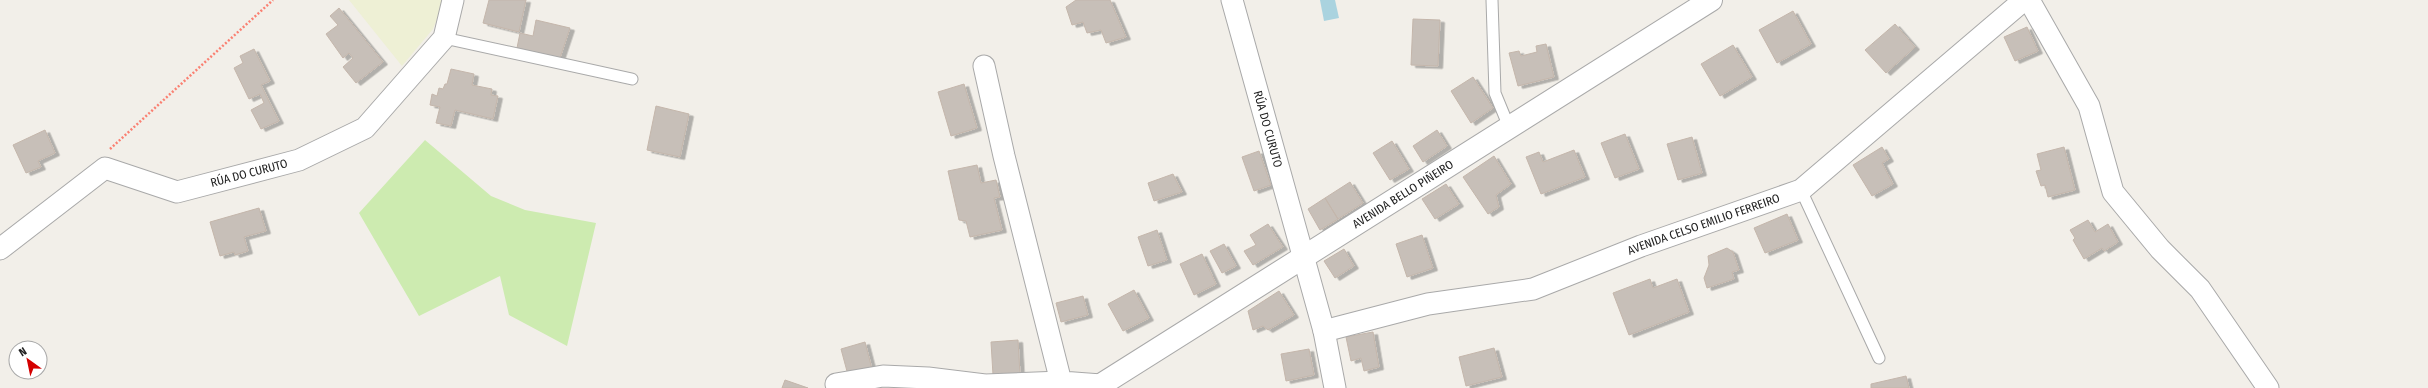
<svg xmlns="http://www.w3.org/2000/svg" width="2428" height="388" font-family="'Fira Sans Condensed',sans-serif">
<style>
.farmland{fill:#eef0d5}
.grass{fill:#cdebb0}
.water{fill:#aad3df}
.building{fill:#c7bfb8;stroke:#c4b6ab;filter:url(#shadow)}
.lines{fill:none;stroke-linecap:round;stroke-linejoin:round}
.service-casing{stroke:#a9a9a9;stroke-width:13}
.minor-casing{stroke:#a9a9a9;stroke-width:23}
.tertiary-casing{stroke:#a9a9a9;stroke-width:24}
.path{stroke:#fa8072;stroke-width:2.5;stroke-dasharray:2 2;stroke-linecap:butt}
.service{stroke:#fff;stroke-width:11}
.minor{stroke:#fff;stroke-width:21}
.tertiary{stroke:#fff;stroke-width:22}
.labels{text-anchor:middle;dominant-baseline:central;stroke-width:3;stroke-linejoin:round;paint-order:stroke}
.street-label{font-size:12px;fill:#222;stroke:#fff}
</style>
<defs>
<filter id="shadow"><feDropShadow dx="4.5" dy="2.5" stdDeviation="0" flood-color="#0004"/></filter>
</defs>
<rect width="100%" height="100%" fill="#f2efe9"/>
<path class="farmland" d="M349,0H442L439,14L433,29L402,66Z"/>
<path class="grass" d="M425,140L491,196L525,210L596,223L567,346L509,315L500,276L419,316L359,213Z"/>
<path class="water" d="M1320,0H1335L1339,18L1324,21Z"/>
<path class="building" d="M489,0H526L519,32L483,23Z
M1076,0H1110L1126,37L1106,43L1101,30L1087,33L1083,22L1072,25L1066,7Z
M339,8L383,62L356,83L343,67L353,58L349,53L343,58L326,34L338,25L330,16Z
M1793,11L1811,44L1777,63L1759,30Z
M1413,19L1440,20L1438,66L1411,65Z
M536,20L570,28L560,58L517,48L520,33L533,36Z
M1895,24L1915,47L1886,73L1865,50Z
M2027,27L2038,51L2015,61L2004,37Z
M1546,44L1554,77L1518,86L1509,53L1519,51L1521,56L1537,52L1536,46Z
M1733,45L1752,77L1720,96L1701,64Z
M254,49L270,81L261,85L279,121L261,129L251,110L264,103L260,94L249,99L234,68L243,63L240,56Z
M451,69L474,74L472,85L492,89L491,95L498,96L493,119L455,110L451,126L436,123L440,107L430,105L432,94L437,96L439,88L443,89L445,84H447Z
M1473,77L1493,108L1471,123L1451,91Z
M964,84L977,128L951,136L938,92Z
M656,106L689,114L680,157L647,150Z
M45,130L55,153L38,161L41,167L26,173L13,145Z
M1437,130L1447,146L1423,162L1413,146Z
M1625,134L1639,169L1615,178L1601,143Z
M1692,137L1702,173L1678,180L1667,144Z
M1392,141L1409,169L1390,180L1373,153Z
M1882,147L1889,159L1882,163L1893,184L1872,196L1853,165Z
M2064,147L2075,190L2048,197L2045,185L2041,186L2036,171L2041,170L2037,154Z
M1574,150L1585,177L1541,194L1526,157L1539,152L1543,162Z
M1259,151L1271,185L1254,191L1242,157Z
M1494,156L1511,184L1496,195L1499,207L1488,214L1463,177Z
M977,165L981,183L996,180L1000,197L994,198L1002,230L970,237L966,221L959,220L948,171Z
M1173,174L1182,192L1154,201L1148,183Z
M1350,182L1363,203L1338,219L1325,198Z
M1446,184L1459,204L1435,219L1422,199Z
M1325,198L1338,219L1320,230L1308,209Z
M259,208L266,231L244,237L248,251L235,255L234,252L220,256L210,222Z
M1787,214L1798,240L1765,253L1754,228Z
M2088,220L2095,232L2108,224L2118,242L2104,251L2102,248L2084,259L2073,240L2075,238L2070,230Z
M1268,224L1283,247L1253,265L1244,251L1256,245L1250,235Z
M1157,230L1167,260L1148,266L1138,237Z
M1422,235L1433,268L1407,277L1396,244Z
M1224,244L1236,266L1222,273L1210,251Z
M1727,248L1733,252L1739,270L1732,272L1734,279L1707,288L1704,278L1709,265L1708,256Z
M1344,249L1354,266L1335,278L1324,261Z
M1202,254L1216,284L1194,295L1180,264Z
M1650,279L1653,288L1677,279L1689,312L1629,335L1613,293Z
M1134,290L1149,318L1123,331L1108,304Z
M1279,291L1294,315L1268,330L1263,326L1253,330L1248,311Z
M1083,296L1088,315L1061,322L1056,303Z
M1373,332L1379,367L1364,371L1361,358L1351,361L1346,337Z
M1018,340L1020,374L993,375L991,342Z
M865,342L872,369L848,375L841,349Z
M1494,348L1502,377L1466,386L1459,357Z
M1309,349L1314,375L1286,381L1281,354Z
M1906,376L1909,388H1871V384Z
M785,380L808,388H782Z"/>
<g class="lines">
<g class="service-casing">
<path id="service" d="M1492,0L1495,93L1509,127
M444,38L632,79
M1801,190L1879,358"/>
</g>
<g class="minor-casing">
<g id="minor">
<path id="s1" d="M1232,0L1324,331L1335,388"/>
<path d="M2029,0L2089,106L2113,192L2160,249L2200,289L2268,388"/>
<path d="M984,66L1004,156L1061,382L1101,385"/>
<path id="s2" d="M0,249L105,168L177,192L299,160L365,128L444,38L453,0"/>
<path id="s3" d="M1324,331L1428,304L1533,289L1641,246L1801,190L2024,0"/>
<path d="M836,384L883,376L928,378L985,385L1061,382"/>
</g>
</g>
<g class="tertiary-casing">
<g id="tertiary">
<path id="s4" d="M1096,388L1711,0"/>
</g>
</g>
<path class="path" d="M110,149L273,0"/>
<use href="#service" class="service"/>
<use href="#minor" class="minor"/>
<use href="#tertiary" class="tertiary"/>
</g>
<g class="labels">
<g class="street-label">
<text stroke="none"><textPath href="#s1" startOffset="134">RÚA DO CURUTO</textPath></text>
<text stroke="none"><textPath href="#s2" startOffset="283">RÚA DO CURUTO</textPath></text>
<text stroke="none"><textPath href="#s4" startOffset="363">AVENIDA BELLO PIÑEIRO</textPath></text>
<text stroke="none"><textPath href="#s3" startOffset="396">AVENIDA CELSO EMILIO FERREIRO</textPath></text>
</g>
</g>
<g transform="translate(28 360) rotate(327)"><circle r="19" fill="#ffffff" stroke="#a7a7a7"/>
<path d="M0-3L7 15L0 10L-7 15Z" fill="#d40000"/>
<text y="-6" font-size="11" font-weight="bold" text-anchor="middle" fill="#222222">N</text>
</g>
</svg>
